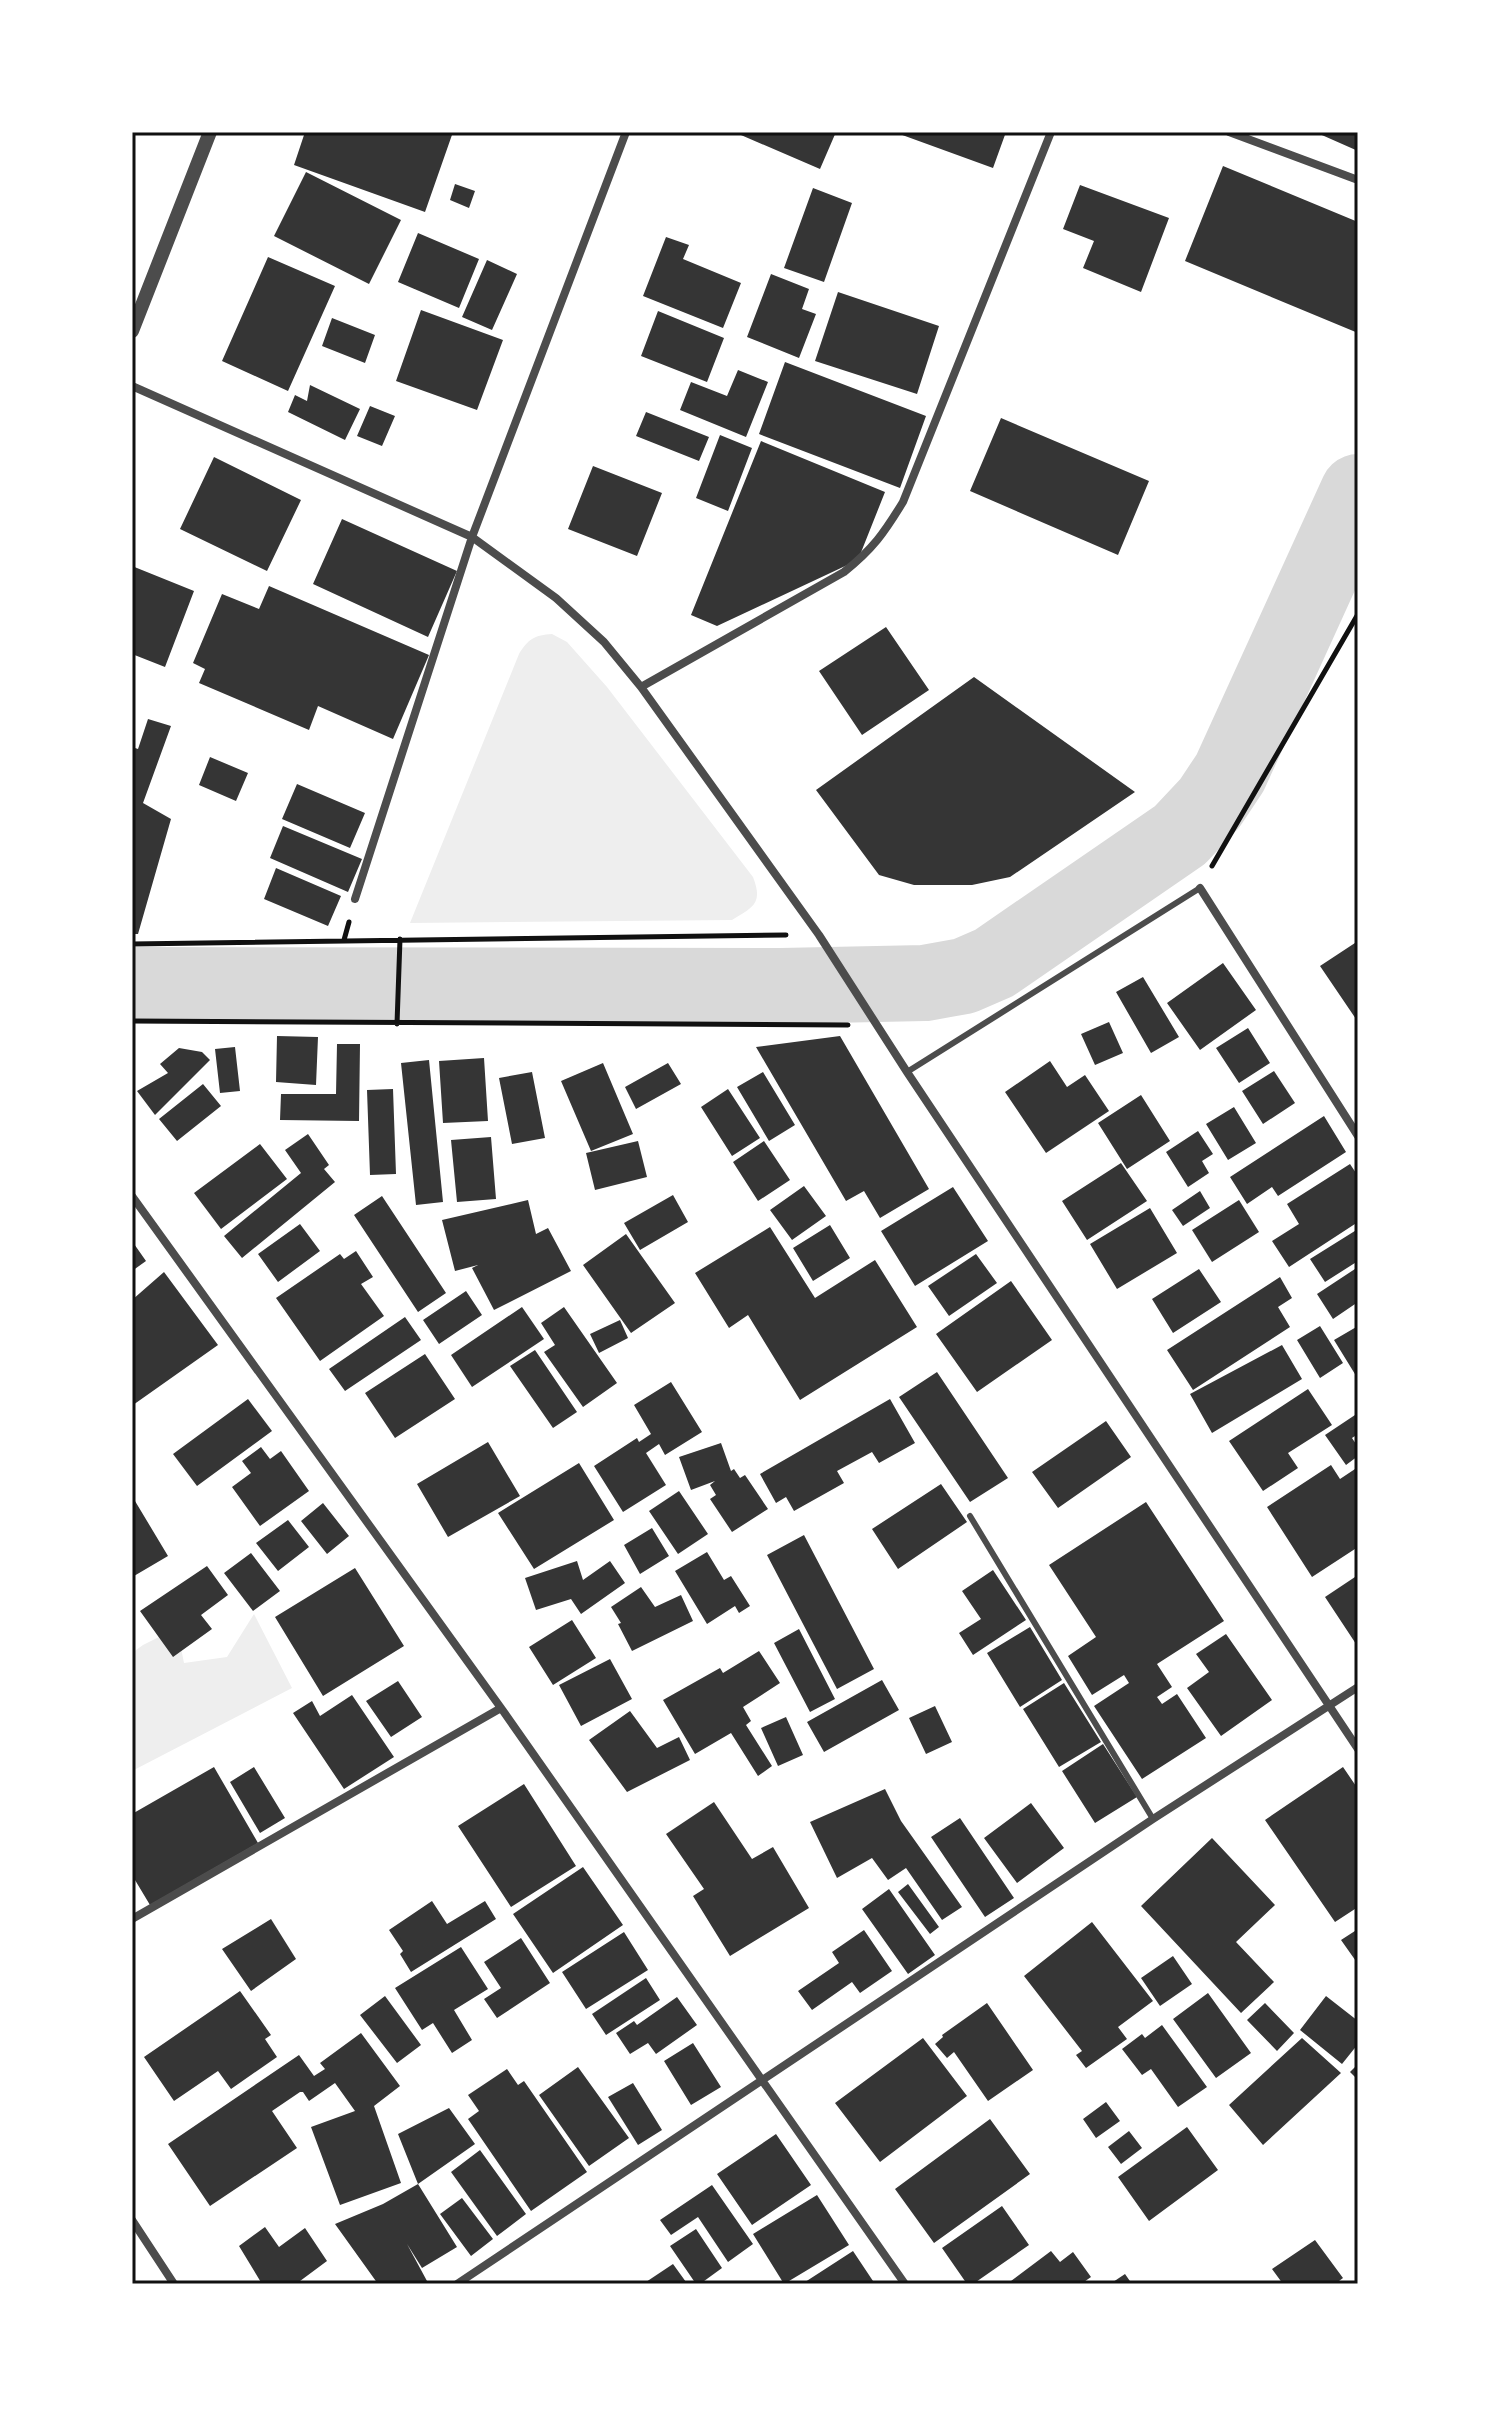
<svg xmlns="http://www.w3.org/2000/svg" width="1490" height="2416" font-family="Poppins,sans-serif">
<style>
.green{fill:#eee}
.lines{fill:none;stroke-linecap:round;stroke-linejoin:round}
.river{stroke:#d9d9d9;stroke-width:76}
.building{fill:#353535}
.path{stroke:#111;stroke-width:5}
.service{stroke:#4c4c4c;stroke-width:6}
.minor{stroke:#4c4c4c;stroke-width:8}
.tertiary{stroke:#4c4c4c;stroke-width:14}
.neatline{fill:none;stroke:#111;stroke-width:3}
</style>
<rect width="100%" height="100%" fill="#fff"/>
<path class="green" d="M552,634L567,642L607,687L753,877C763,903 754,907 732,920L410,923L519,654C528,639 535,635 552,634Z
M254,1614L292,1688L132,1771V1653L143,1645L177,1628L184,1663L227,1657Z"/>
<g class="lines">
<path class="river" d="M132,985L781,986L925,983L964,976L994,963L1180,835L1210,803L1230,773L1358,492"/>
</g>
<path class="building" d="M305,132H453L425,212L294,165Z
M734,132H836L820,169Z
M894,132H1006L993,168Z
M1315,132H1358V151Z
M1223,166L1358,222V333L1185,261Z
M306,172L401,220L369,284L274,236Z
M455,184L475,191L469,208L450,200Z
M1080,185L1169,218L1141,292L1083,268L1094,241L1063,229Z
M813,188L852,203L824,282L784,268Z
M418,233L479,259L459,308L398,282Z
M666,237L689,245L683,259L741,283L723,328L643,296Z
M268,257L335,286L288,391L222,361Z
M487,260L517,274L492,330L462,317Z
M771,274L809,289L802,309L816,314L799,358L747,337Z
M838,292L939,326L917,394L815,361Z
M421,310L503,340L477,410L396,381Z
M658,311L724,338L707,382L641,356Z
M332,318L375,335L365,363L322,346Z
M785,362L926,416L900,488L759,434Z
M738,370L768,382L746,437L680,410L691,382L727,396Z
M310,385L360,409L345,440L288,412L295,395L307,401Z
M370,406L395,416L382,446L357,436Z
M646,412L709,437L699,461L636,436Z
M1001,418L1149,481L1118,555L970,491Z
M720,435L752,448L728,511L696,498Z
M761,441L885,492L858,560L717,626L691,615Z
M214,457L301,500L267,571L180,529Z
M593,466L662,493L637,556L568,529Z
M342,519L457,571L428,637L313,584Z
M132,566L194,591L165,667L132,654Z
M269,586L429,655L393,739L318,706L309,730L199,683L205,669L193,663L222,594L259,609Z
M886,627L929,690L862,735L819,671Z
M974,677L1135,792L1010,877L972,885H914L879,875L816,790Z
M148,719L171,726L143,803L171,819L138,934H132V747L138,749Z
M210,757L248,773L236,801L199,785Z
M297,784L365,813L350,848L282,819Z
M283,826L362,859L348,892L270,858Z
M276,868L341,896L328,926L264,899Z
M1358,941V1022L1320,966Z
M1223,963L1256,1010L1200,1050L1167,1003Z
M1143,977L1179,1037L1151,1053L1116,992Z
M1109,1022L1123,1053L1095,1065L1081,1034Z
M1248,1028L1270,1063L1239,1083L1216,1048Z
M277,1036L318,1037L316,1085L276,1082Z
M840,1036L929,1189L880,1218L864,1191L846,1201L756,1047Z
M337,1044H360L359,1121L280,1120L281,1094H336Z
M235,1047L240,1091L220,1093L215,1049Z
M179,1048L202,1052L210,1060L155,1115L137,1091L168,1073L160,1064Z
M484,1058L488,1121L443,1123L439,1061Z
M429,1060L443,1202L416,1205L401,1063Z
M1050,1061L1067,1087L1085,1075L1109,1111L1046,1153L1005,1092Z
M603,1063L633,1134L591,1151L561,1081Z
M668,1063L681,1084L636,1109L625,1087Z
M1274,1071L1295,1103L1263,1124L1242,1091Z
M532,1072L545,1138L512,1144L499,1078Z
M763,1072L795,1125L769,1141L737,1087Z
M203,1084L221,1106L177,1141L159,1119Z
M393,1089L396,1174L370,1175L367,1090Z
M728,1089L760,1138L732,1156L701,1107Z
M1141,1095L1170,1141L1127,1169L1098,1123Z
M1234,1107L1256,1143L1228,1160L1206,1124Z
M1324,1116L1346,1152L1278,1196L1272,1187L1247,1204L1230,1177Z
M1198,1131L1213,1154L1202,1161L1209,1173L1188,1187L1166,1152Z
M308,1134L329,1165L324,1169L335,1182L242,1258L224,1236L301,1173L285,1150Z
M491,1137L496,1199L457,1202L451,1140Z
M638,1141L647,1177L595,1190L586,1153Z
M764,1141L790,1180L758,1201L733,1162Z
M260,1144L287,1179L221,1229L194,1193Z
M1121,1163L1147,1201L1087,1240L1062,1201Z
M1350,1164L1358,1176V1222L1289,1267L1272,1241L1299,1224L1287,1204Z
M804,1186L826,1216L792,1240L770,1210Z
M953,1187L988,1241L915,1286L881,1231Z
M1200,1191L1210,1208L1183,1226L1172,1210Z
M673,1195L688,1222L640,1250L624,1223Z
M382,1196L446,1293L418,1312L354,1215Z
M528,1200L536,1234L548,1228L571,1271L494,1310L472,1268L478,1265L455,1271L442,1220Z
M1239,1200L1259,1232L1212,1262L1192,1230Z
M1150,1208L1177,1253L1117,1289L1090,1244Z
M300,1224L320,1251L278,1282L258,1254Z
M830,1225L850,1258L813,1281L793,1248Z
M770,1227L815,1298L875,1260L917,1327L800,1400L748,1315L729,1328L695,1273Z
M1358,1229V1261L1325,1282L1310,1259Z
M626,1234L675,1303L631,1333L583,1265Z
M132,1241L146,1261L132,1271Z
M356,1251L373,1277L361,1284L384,1316L320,1361L276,1298L340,1254L344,1259Z
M976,1254L997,1283L949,1316L928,1286Z
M1358,1267V1302L1333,1319L1317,1294Z
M1199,1269L1221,1302L1173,1333L1152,1299Z
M164,1272L218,1345L133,1405L132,1300Z
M1280,1277L1292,1298L1278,1307L1290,1327L1193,1390L1167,1350Z
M1011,1281L1052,1340L977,1392L936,1334Z
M466,1291L482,1315L439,1344L423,1320Z
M522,1307L544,1339L472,1387L451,1355Z
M564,1307L617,1383L583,1407L544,1352L555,1345L541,1323Z
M405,1317L421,1340L345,1391L329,1369Z
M620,1320L628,1338L599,1353L590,1334Z
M1320,1326L1343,1363L1320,1378L1297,1340Z
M1358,1326V1379L1334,1340Z
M1282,1345L1302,1379L1212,1433L1190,1394Z
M535,1350L577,1412L553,1428L510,1366Z
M425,1354L455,1399L395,1438L365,1393Z
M937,1372L1008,1478L970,1502L899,1397Z
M671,1382L702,1432L665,1455L659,1444L646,1453L666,1485L623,1512L594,1466L637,1438L639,1442L651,1434L634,1405Z
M1308,1389L1332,1425L1288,1453L1298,1468L1263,1491L1229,1441Z
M248,1399L272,1431L197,1486L173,1454Z
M890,1399L915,1443L879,1463L872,1452L837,1471L844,1483L794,1511L786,1497L776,1503L760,1474Z
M1358,1413V1434L1352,1438L1358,1447V1456L1346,1465L1325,1435Z
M1106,1421L1131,1457L1058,1508L1032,1472Z
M488,1442L520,1496L448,1537L417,1484Z
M721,1443L731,1471L734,1469L740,1478L745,1475L768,1509L732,1532L710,1499L716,1495L710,1485L715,1481L691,1490L679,1457Z
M261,1447L270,1459L281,1451L309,1491L260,1526L232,1487L251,1473L242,1461Z
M579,1463L614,1520L534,1569L498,1513Z
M1331,1465L1340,1479L1358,1467V1547L1312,1577L1267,1507Z
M941,1484L967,1522L898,1569L872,1529Z
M679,1491L708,1534L678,1554L649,1511Z
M132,1496L168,1556L134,1576L132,1572Z
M1146,1502L1224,1621L1157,1664L1172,1687L1157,1697L1162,1704L1177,1694L1206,1738L1142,1779L1094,1706L1129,1683L1124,1675L1092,1695L1068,1656L1096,1637L1049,1565Z
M323,1503L349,1536L327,1554L301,1521Z
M288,1520L309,1547L278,1571L256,1543Z
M652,1528L669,1556L640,1574L624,1545Z
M804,1535L874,1669L837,1689L767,1555Z
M707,1552L724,1580L731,1576L750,1606L739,1613L735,1606L707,1624L675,1571Z
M251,1553L280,1591L253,1611L224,1573Z
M577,1561L583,1580L610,1561L625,1583L581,1614L571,1599L536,1610L525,1578Z
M207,1566L228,1595L201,1615L212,1629L173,1657L140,1611Z
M355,1568L404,1646L323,1696L275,1617Z
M993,1570L1026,1620L973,1655L959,1633L981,1619L962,1591Z
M1358,1575V1647L1325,1597Z
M641,1587L655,1607L681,1595L693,1621L632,1651L618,1624L621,1623L611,1607Z
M572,1620L596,1658L553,1685L529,1647Z
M1030,1627L1062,1680L1020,1707L987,1653Z
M799,1629L835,1699L810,1712L774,1643Z
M1226,1634L1272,1700L1221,1736L1187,1688L1209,1672L1196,1654Z
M759,1651L780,1683L743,1707L751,1721L746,1725L772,1766L758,1776L731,1733L695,1754L663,1700L720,1668L723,1673Z
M610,1659L632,1699L581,1726L559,1685Z
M882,1680L899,1710L824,1752L807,1722Z
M398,1681L422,1717L391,1737L366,1701Z
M1064,1683L1101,1742L1059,1767L1023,1709Z
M352,1695L394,1757L344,1789L293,1713L312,1701L320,1716Z
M935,1706L952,1742L926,1754L909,1718Z
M630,1711L657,1748L679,1737L690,1760L627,1792L589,1740Z
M786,1717L803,1755L778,1766L761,1728Z
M1103,1744L1137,1797L1095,1823L1062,1771Z
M214,1767L258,1843L150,1905L132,1875V1814Z
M254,1767L285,1818L260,1833L230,1782Z
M1343,1767L1358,1789V1907L1335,1922L1265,1820Z
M524,1784L576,1866L511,1907L458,1826Z
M885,1789L901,1821L962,1907L942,1920L906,1868L888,1880L872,1858L837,1878L810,1822Z
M714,1802L752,1859L773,1847L809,1908L730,1956L693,1896L704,1889L666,1834Z
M1031,1803L1064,1848L1017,1883L984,1838Z
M960,1818L1014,1898L985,1917L931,1837Z
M1212,1838L1275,1905L1236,1942L1274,1982L1241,2013L1141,1906Z
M583,1867L623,1925L553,1973L513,1914Z
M908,1884L939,1927L930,1934L898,1892Z
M889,1889L935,1955L908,1974L862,1909Z
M432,1901L447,1924L485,1901L496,1919L411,1972L400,1954L403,1951L389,1930Z
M271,1919L296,1959L251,1991L222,1949Z
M1092,1922L1153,2001L1118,2027L1127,2039L1086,2068L1076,2055L1082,2051L1024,1976Z
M1358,1929V1964L1341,1940Z
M864,1930L892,1971L860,1993L852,1982L812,2010L798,1991L839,1963L832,1952Z
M624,1932L648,1970L586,2009L562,1972Z
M521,1938L550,1983L497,2018L484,1999L501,1988L484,1962Z
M461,1947L488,1989L454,2010L472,2040L452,2053L433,2023L422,2030L395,1988Z
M1173,1956L1192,1984L1160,2006L1141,1978Z
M646,1978L660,2000L606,2035L592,2014Z
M240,1991L271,2035L265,2039L277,2057L231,2089L218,2071L174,2101L144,2057Z
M1208,1993L1251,2053L1216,2078L1173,2019Z
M385,1996L421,2045L397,2063L360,2015Z
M1326,1996L1358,2021V2044L1342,2064L1300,2030Z
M677,1997L697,2025L656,2054L648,2043L630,2054L616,2033L634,2021L637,2025Z
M987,2003L1033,2070L988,2101L954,2052L947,2058L935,2044L943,2037L942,2035Z
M1265,2003L1294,2033L1277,2051L1247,2020Z
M1162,2025L1207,2087L1178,2107L1151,2069L1142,2075L1122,2049L1142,2034L1145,2038Z
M361,2033L400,2086L374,2106L401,2183L340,2205L311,2127L355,2111L335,2083L309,2101L303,2092H300L272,2111L297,2148L210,2206L168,2144L299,2055L314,2076L325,2069L320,2063Z
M923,2038L967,2096L880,2162L835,2103Z
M1302,2038L1341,2073L1263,2145L1229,2105Z
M693,2043L721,2087L691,2105L664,2061Z
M1358,2064V2080L1350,2072Z
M578,2067L629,2138L589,2166L539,2095Z
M507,2069L518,2085L524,2081L587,2172L531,2211L468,2119L479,2111L468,2095Z
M633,2083L662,2130L638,2145L608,2097Z
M1106,2102L1120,2121L1096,2138L1083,2119Z
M449,2108L475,2144L418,2184L457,2247L422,2268L407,2244L427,2281L423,2284H378L335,2224L383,2204L418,2184L398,2134Z
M990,2119L1030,2174L934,2243L895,2189Z
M1187,2127L1218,2170L1149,2221L1118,2177Z
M1129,2131L1142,2148L1121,2164L1108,2147Z
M776,2134L811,2185L752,2225L717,2174Z
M480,2150L526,2214L497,2236L451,2172Z
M712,2185L753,2244L728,2262L698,2217L671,2235L660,2220Z
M817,2195L849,2245L784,2284L753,2234Z
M462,2198L493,2239L471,2256L440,2214Z
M1002,2206L1029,2245L973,2284H967L942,2248Z
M265,2227L279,2247L305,2228L327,2261L296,2284H262L239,2246Z
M696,2229L722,2268L700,2284H696L670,2246Z
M1315,2240L1343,2278L1335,2284H1283L1272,2269Z
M853,2251L875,2284H802Z
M1051,2251L1060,2262L1073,2252L1091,2277L1081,2284H1007Z
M673,2264L686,2282L682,2284H643Z
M1125,2274L1132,2284H1110Z"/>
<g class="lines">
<path class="path" d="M1212,866L1358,614
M344,940L349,922
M132,944L786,935
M132,1021L848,1025
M397,1024L400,939"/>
<path class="service" d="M907,1072L1200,888
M970,1516L1153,1819"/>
<path class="minor" d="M1229,132L1358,180
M132,386L472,537L556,598L604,642L641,687L819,935L907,1072L1358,1749
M641,687L844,572C873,549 884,533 903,502L1051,132
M1200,888L1358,1136
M355,899L472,537L626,132
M132,1196L501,1708L905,2284
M132,1919L501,1708
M132,2220L174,2284
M457,2284L1153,1819L1358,1687"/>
<path class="tertiary" d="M132,331L210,132"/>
</g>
<rect width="1490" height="2416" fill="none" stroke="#ffffff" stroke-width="268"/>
<rect x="134" y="134" width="1222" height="2148" class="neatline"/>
</svg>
